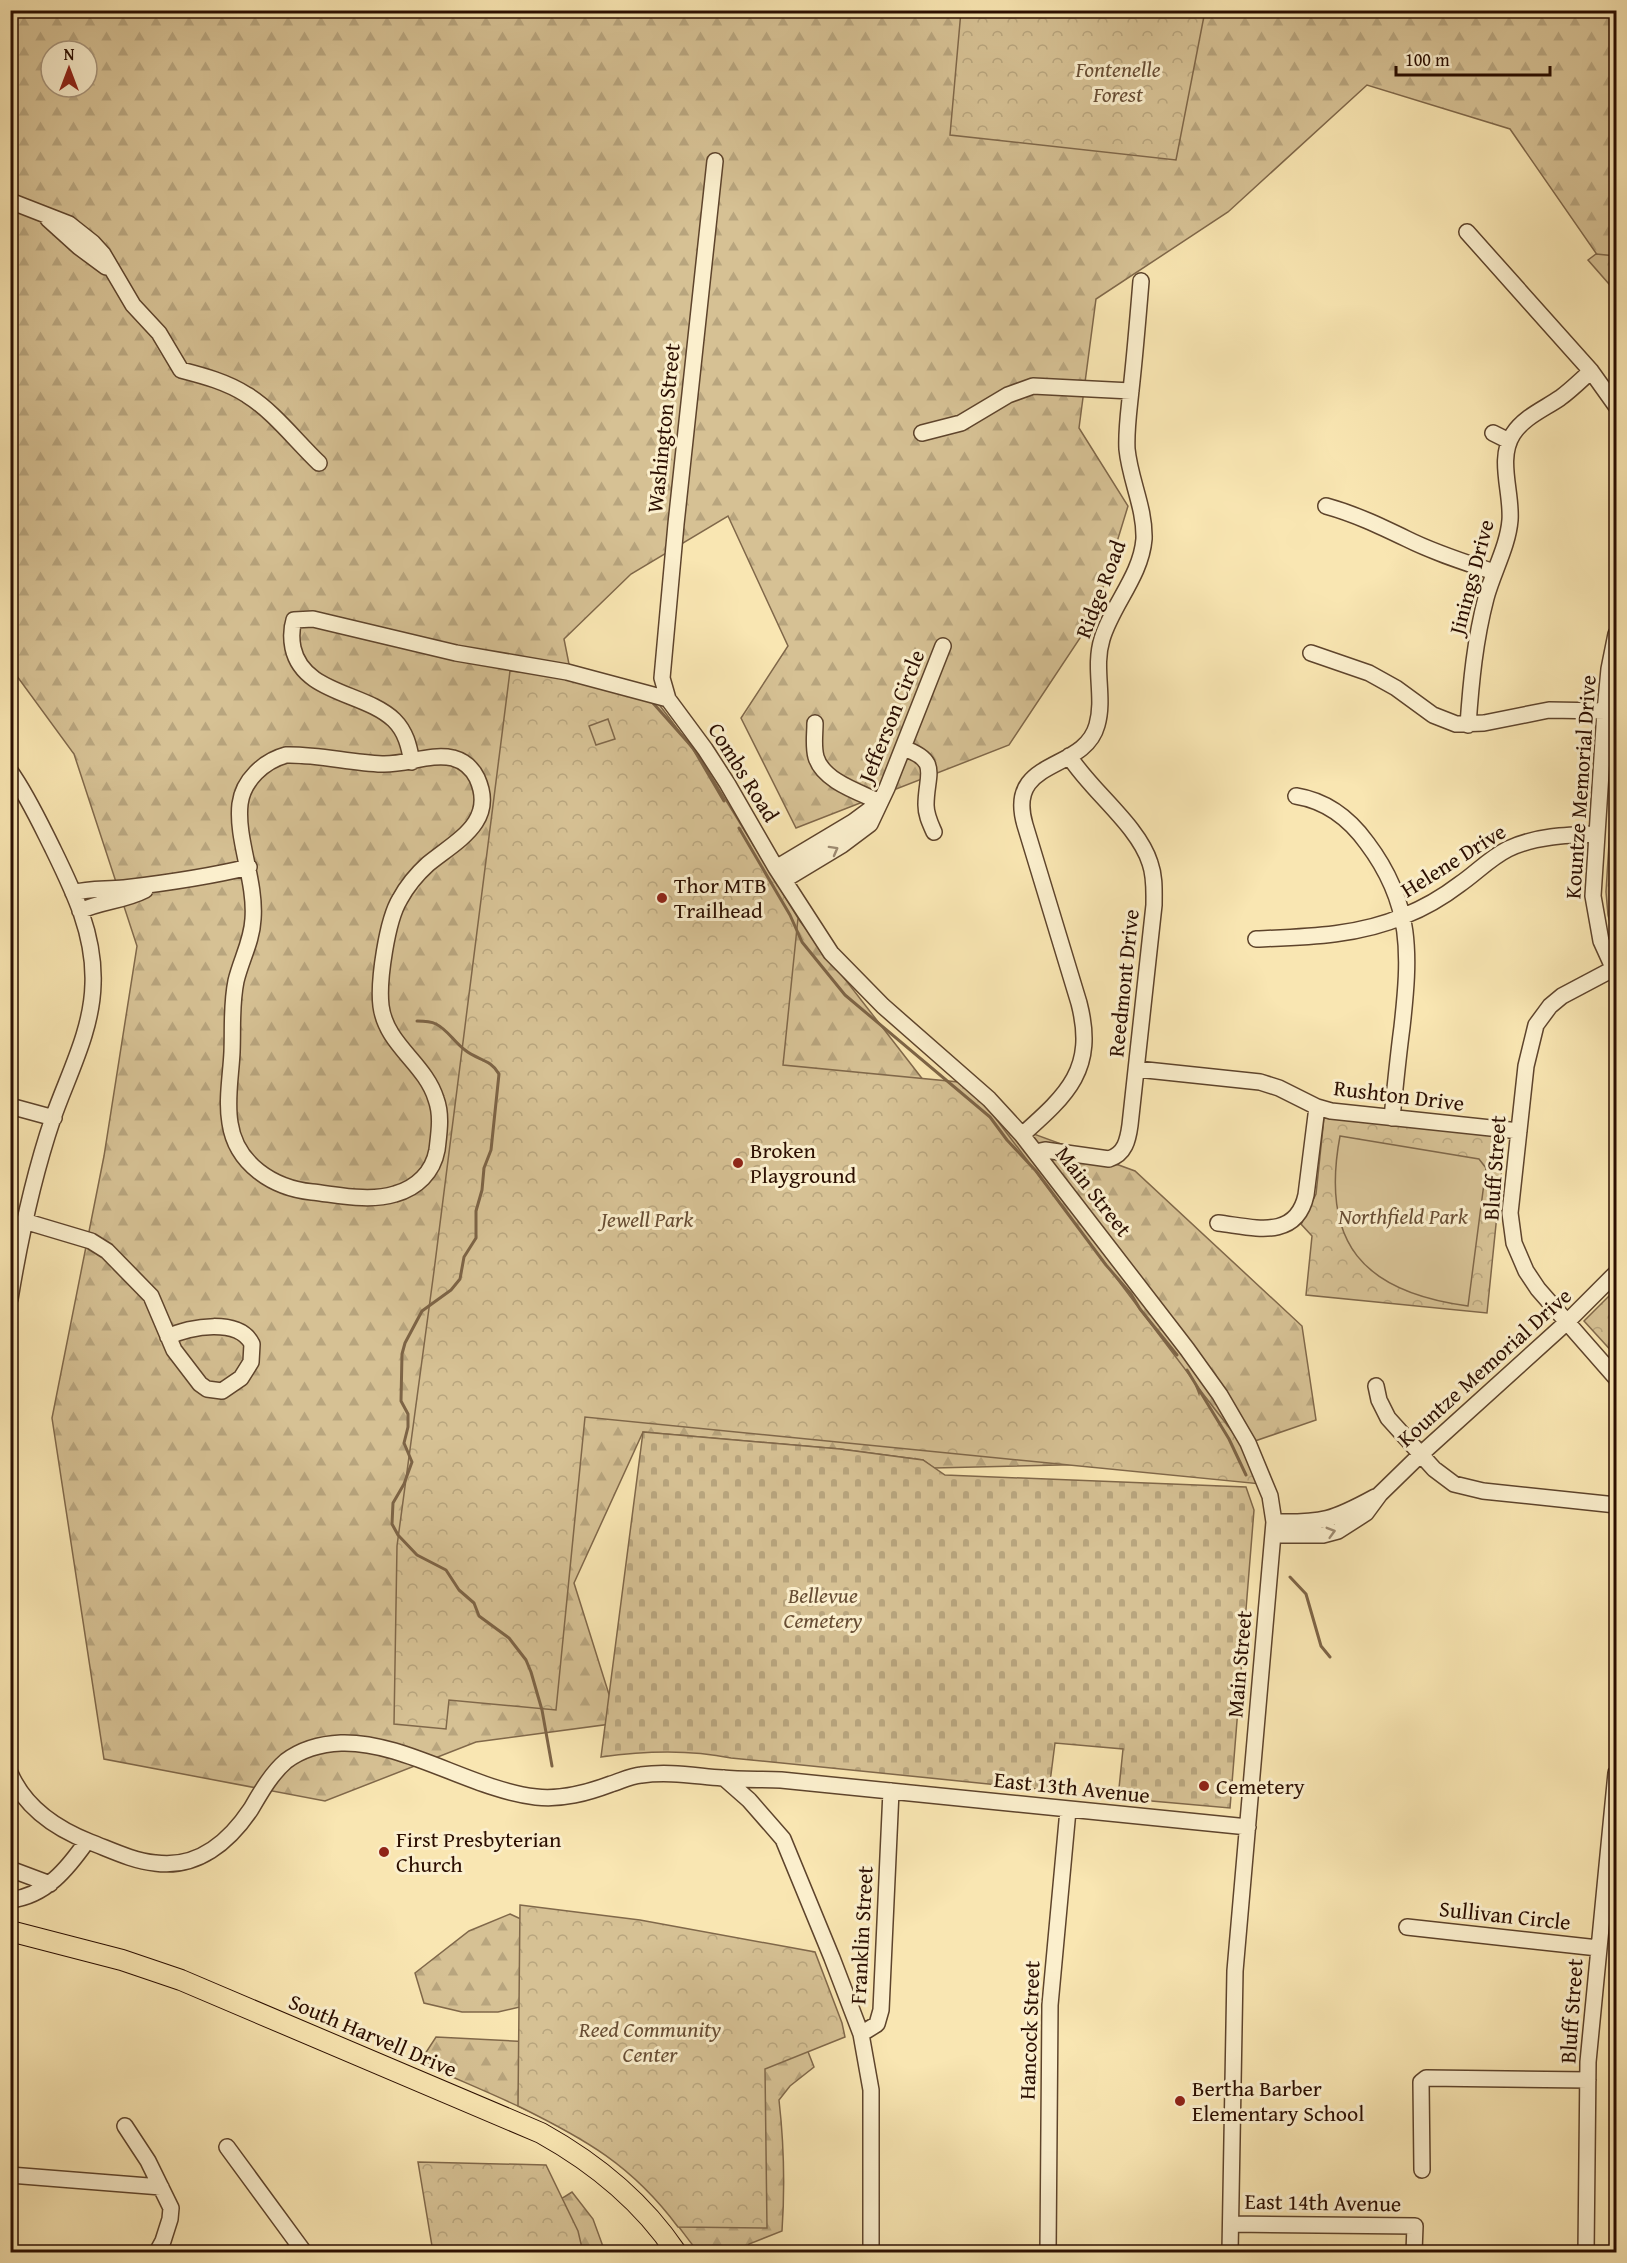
<svg xmlns="http://www.w3.org/2000/svg" width="1627" height="2263" font-family="'Gentium Book Plus',serif">
<style>
.forest{fill:url(#forest-firs);stroke:#80684a;stroke-width:1.5;fill-rule:evenodd}
.cemetery{fill:url(#cemetery-stones);stroke:#80684a;stroke-width:1.5}
.park{fill:url(#park-crowns);stroke:#80684a;stroke-width:1.5}
.pitch{fill:#d6c194;stroke:#80684a;stroke-width:1.5}
.lines{fill:none;stroke-linecap:round;stroke-linejoin:round}
.stream{stroke:#7d6446;stroke-width:3}
.minor-casing{stroke:#5e442c;stroke-width:18}
.major-casing{stroke:#2b0e00;stroke-width:22}
.minor{stroke:#fbefcd;stroke-width:15}
.major{stroke:#f9e6b2;stroke-width:20}
.oneway{stroke:#9d8a71}
.poi-dot{fill:#8f2418;stroke:#fbefcd;stroke-width:2}
.labels{text-anchor:middle;dominant-baseline:central;stroke-width:6;stroke-linejoin:round;paint-order:stroke}
.park-label{font-size:22px;font-style:italic;fill:#674d34;stroke:#fbefcd}
.street-label{font-size:22px;fill:#2b0e00;stroke:#fbefcd}
.poi-label{font-size:22px;fill:#2b0e00;stroke:#fbefcd;text-anchor:start}
</style>
<defs>
<pattern id="forest-firs" width="22" height="20" patternUnits="userSpaceOnUse" patternTransform="scale(1.5)"><rect width="22" height="20" fill="#d6c194"/><path d="M5 1l3.5 6h-7zM16 11l3.5 6h-7z" fill="#b8a57e"/></pattern>
<pattern id="cemetery-stones" width="16" height="16" patternUnits="userSpaceOnUse" patternTransform="scale(1.5)"><rect width="16" height="16" fill="#d6c194"/><path d="M2 7V4a2 2 0 0 1 4 0v3zM10 15v-3a2 2 0 0 1 4 0v3z" fill="#b8a57e"/></pattern>
<pattern id="park-crowns" width="20" height="18" patternUnits="userSpaceOnUse" patternTransform="scale(1.5)"><rect width="20" height="18" fill="#d6c194"/><path d="M2 6a3 3 0 1 1 6 0M12 15a3 3 0 1 1 6 0" fill="none" stroke="#b8a57e"/></pattern>
</defs>
<rect width="100%" height="100%" fill="#f9e6b2"/>
<filter id="stains"><feTurbulence type="fractalNoise" baseFrequency=".00333" numOctaves="4"/><feColorMatrix values="0 0 0 0 .2 0 0 0 0 .09 0 0 0 0 .02 0 0 0 .5 -.17"/></filter>
<radialGradient id="worn" r=".72"><stop offset=".6" stop-color="#630" stop-opacity="0"/><stop offset="1" stop-color="#630" stop-opacity=".3"/></radialGradient>
<path class="forest" d="M10,11H1616V282L1510,129L1367,85L1228,212L1096,299L1079,428L1128,506L1094,617L1009,745L796,828L741,718L788,646L728,516L631,574L564,639L590,770L737,840L938,1099L1135,1171L1302,1326L1316,1420L1194,1462L934,1468L923,1460L840,1449L643,1432L574,1583L618,1723L476,1742L325,1801L104,1759L52,1418L104,1156L137,946L74,754L11,668ZM51,51H87V87H51Z
M510,1914L534,1925L571,1995L498,2012H462L424,2003L415,1973L469,1931Z
M436,2037L608,2046L805,2044L814,2067L790,2086L779,2100C784,2144 785,2187 782,2231L749,2244L744,2252H698C676,2224 655,2192 626,2169C571,2125 497,2097 432,2068L423,2057Z
M572,2192L593,2219L605,2252H572L556,2202Z"/>
<path class="cemetery" d="M643,1432L840,1449L923,1460L945,1475L1246,1487L1254,1510L1230,1808L1118,1798L1123,1749L1055,1743L1049,1790L731,1758C688,1749 643,1751 601,1757Z"/>
<path class="park" d="M961,11H1205L1176,160L950,135Z
M1596,254L1616,256V292L1588,260Z
M510,671L554,675L658,703L703,763L798,918L783,1065L969,1083L1194,1381L1199,1394L1200,1390L1248,1452L1261,1484L585,1417L556,1710L449,1700L446,1729L394,1724L397,1546L434,1271Z
M1616,728V945L1608,915L1606,892Z
M1324,1118L1505,1136L1487,1313L1306,1295L1312,1236L1301,1224L1316,1194Z
M1616,1289V1356L1584,1321Z
M520,1905L640,1920L815,1952L842,2023L845,2037L765,2069L767,2228L678,2227C632,2165 585,2139 518,2106Z
M418,2162L546,2165L578,2231L583,2252H433Z"/>
<path class="pitch" d="M608,719L615,739L596,745L589,726Z
M1340,1136L1479,1159L1486,1168L1468,1306C1363,1292 1320,1243 1340,1136Z"/>
<g class="lines">
<path class="stream" d="M653,703L693,748L724,801
M739,828L790,915L802,942L845,995L990,1117L1007,1140L1036,1171L1106,1265L1131,1294L1140,1309L1177,1355
M417,1021C424,1021 430,1021 436,1024C448,1030 454,1042 465,1050C477,1060 491,1059 499,1074L491,1150L484,1168L482,1190L476,1211V1238L464,1257L460,1279L451,1290L422,1311L405,1343L402,1354L401,1401L408,1414V1427L404,1443L412,1462L404,1484L393,1503L392,1524L398,1535L417,1555L446,1570L459,1590L474,1603L479,1616L509,1638L526,1660L531,1672L542,1710L552,1766
M1187,1370L1229,1439L1246,1475
M1290,1577L1306,1594L1321,1646L1330,1657"/>
<g class="minor-casing">
<path id="minor" d="M10,201L69,224L93,243L103,254L133,305L159,333L181,370C204,376 227,382 247,395C273,411 296,441 319,463
M48,219L79,247L106,267
M1467,232L1591,371L1616,406
M922,433L961,423L1008,395L1033,386L1131,391
M1493,433L1509,441
M1326,506C1355,514 1380,526 1407,539C1435,553 1464,562 1494,572
M1616,634L1609,669L1605,711L1593,896L1601,941L1616,974
M1311,653L1369,673L1396,688L1433,715L1456,724L1484,723L1549,710L1605,711
M668,699L662,678L676,524L715,161
M815,723C815,734 813,746 816,757C823,781 859,792 880,802
M1468,725C1471,682 1475,640 1486,598C1493,572 1508,546 1510,520C1512,492 1497,459 1513,434C1524,417 1544,409 1560,398C1571,390 1581,380 1591,371
M903,748C941,761 926,774 926,805C926,815 930,823 934,832
M286,755C318,754 350,763 382,764C406,765 430,753 453,758C464,761 472,768 477,778C497,822 456,841 428,864C417,874 407,886 400,899C387,920 378,981 381,1006C386,1045 425,1063 436,1099C442,1115 439,1133 437,1150C433,1172 417,1188 395,1194C369,1202 339,1195 312,1192C273,1188 236,1164 230,1123C226,1100 231,1075 232,1052C233,1028 231,1005 236,981C241,960 252,941 253,919C256,881 236,839 240,804C243,780 264,761 286,755Z
M412,762C409,746 406,732 394,720C365,692 303,694 293,648C291,638 291,630 294,620L313,619L456,653L567,672L668,699L705,749L727,783L776,868L831,953L883,1006L989,1099L1022,1135L1187,1349L1220,1395L1248,1443L1270,1496L1274,1522L1235,1971L1230,2252
M10,771C27,795 39,821 52,847C73,890 95,934 93,984C92,1031 68,1075 53,1118C33,1177 20,1238 10,1299
M1296,796C1327,801 1349,818 1367,843C1413,904 1410,955 1402,1027C1398,1057 1395,1088 1392,1118
M776,868L853,822L880,802
M784,880L842,845L870,824L887,788L943,646
M73,893C90,888 106,890 124,888C166,883 208,877 249,867
M80,911C101,901 124,901 145,890
M1256,939C1306,937 1358,936 1404,916C1424,908 1443,897 1460,884C1476,873 1490,858 1508,849C1535,836 1567,835 1597,834
M1613,969L1562,996L1550,1006L1536,1025L1526,1066L1510,1213L1514,1243L1526,1271L1538,1289L1616,1378
M1137,1069L1260,1082L1279,1088L1317,1107L1331,1111L1519,1131
M10,1106L54,1118
M1022,1135C1068,1094 1096,1069 1079,1003L1025,825C1005,757 1084,773 1097,725C1105,697 1093,668 1102,639C1112,605 1141,576 1144,539C1145,508 1130,480 1127,449C1126,430 1129,410 1131,390C1135,354 1138,318 1141,281
M1036,1152L1045,1150L1109,1159C1125,1154 1128,1140 1130,1125L1154,905C1154,891 1155,877 1150,863C1138,825 1091,791 1069,756
M24,1221L91,1241L107,1251L151,1296L174,1350L200,1384L207,1389L222,1391L241,1378L251,1362L252,1344C239,1318 190,1326 168,1337
M1218,1223C1253,1227 1296,1241 1306,1195L1317,1107
M1376,1386L1379,1400L1388,1418L1434,1469L1454,1484L1483,1491L1616,1505
M1274,1522C1323,1523 1333,1520 1375,1497
M1273,1535H1323L1338,1531L1366,1513L1380,1494L1420,1455L1567,1322L1616,1273
M10,1773C25,1808 57,1829 90,1842C111,1850 133,1861 155,1863C197,1869 229,1842 251,1809C261,1792 271,1774 286,1761C302,1749 320,1744 341,1743C404,1741 473,1790 536,1797C562,1800 587,1793 611,1784C621,1781 630,1776 641,1775C669,1771 695,1776 722,1778C742,1780 761,1779 781,1780L1248,1827
M724,1778L749,1800L783,1839L832,1958L861,2034L871,2090V2252
M10,1869L50,1884
M10,1900C46,1896 68,1868 87,1841
M1407,1927L1598,1948
M861,2034L877,2024L881,2010L891,1791
M125,2126L148,2161L171,2208L170,2219L163,2241L157,2252
M227,2147L304,2252
M1422,2170L1421,2082L1426,2078L1588,2080
M10,2175L161,2187
M1231,2224L1415,2226L1414,2252
M1048,2252L1050,2005L1068,1810
M1586,2252L1588,2062L1616,1773"/>
</g>
<g class="major-casing">
<path id="major" d="M10,1931L122,1960L181,1980L541,2133C595,2163 641,2200 676,2252"/>
</g>
<use href="#minor" class="minor"/>
<use href="#major" class="major"/>
</g>
<defs><path id="oneway-chevron" d="M-2-3.5L2.5 0L-2 3.5" fill="none" stroke-width="1.6" stroke-linecap="round" stroke-linejoin="round" transform="scale(1.5)"/></defs>
<g class="oneway">
<use href="#oneway-chevron" transform="translate(834 850) rotate(-29)"/>
<use href="#oneway-chevron" transform="translate(1331 1532) rotate(-16)"/>
</g>
<g class="poi-dot">
<circle cx="662" cy="898" r="6"/>
<circle cx="738" cy="1163" r="6"/>
<circle cx="1204" cy="1786" r="6"/>
<circle cx="384" cy="1852" r="6"/>
<circle cx="1180" cy="2101" r="6"/>
</g>
<g class="labels">
<g class="park-label">
<text x="1118" y="69">Fontenelle<tspan x="1118" dy="25">Forest</tspan></text>
<text x="1403" y="1216">Northfield Park</text>
<text x="647" y="1219">Jewell Park</text>
<text x="823" y="1595">Bellevue<tspan x="823" dy="25">Cemetery</tspan></text>
<text x="650" y="2029">Reed Community<tspan x="650" dy="25">Center</tspan></text>
</g>
<g class="street-label">
<text transform="translate(663 428) rotate(-84)">Washington Street</text>
<text transform="translate(1471 577) rotate(-75)">Jinings Drive</text>
<text transform="translate(1100 589) rotate(-69)">Ridge Road</text>
<text transform="translate(891 716) rotate(-68)">Jefferson Circle</text>
<text transform="translate(744 772) rotate(58)">Combs Road</text>
<text transform="translate(1580 787) rotate(-86)">Kountze Memorial Drive</text>
<text transform="translate(1453 860) rotate(-32)">Helene Drive</text>
<text transform="translate(1123 983) rotate(-84)">Reedmont Drive</text>
<text transform="translate(1399 1095) rotate(7)">Rushton Drive</text>
<text transform="translate(1494 1168) rotate(-86)">Bluff Street</text>
<text transform="translate(1094 1191) rotate(52)">Main Street</text>
<text transform="translate(1484 1367) rotate(-42)">Kountze Memorial Drive</text>
<text transform="translate(1239 1664) rotate(-85)">Main Street</text>
<text transform="translate(1072 1787) rotate(6)">East 13th Avenue</text>
<text transform="translate(1505 1915) rotate(6)">Sullivan Circle</text>
<text transform="translate(861 1935) rotate(-87)">Franklin Street</text>
<text transform="translate(1571 2011) rotate(-86)">Bluff Street</text>
<text transform="translate(1029 2030) rotate(-88)">Hancock Street</text>
<text transform="translate(373 2035) rotate(23)">South Harvell Drive</text>
<text transform="translate(1323 2202) rotate(1)">East 14th Avenue</text>
</g>
<g class="poi-label">
<text x="674" y="885">Thor MTB<tspan x="674" dy="25">Trailhead</tspan></text>
<text x="750" y="1150">Broken<tspan x="750" dy="25">Playground</tspan></text>
<text x="1216" y="1786">Cemetery</text>
<text x="396" y="1839">First Presbyterian<tspan x="396" dy="25">Church</tspan></text>
<text x="1192" y="2088">Bertha Barber<tspan x="1192" dy="25">Elementary School</tspan></text>
</g>
</g>
<rect width="1627" height="2263" fill="none" stroke="#f9e6b2" stroke-width="36"/>
<rect x="12" y="12" width="1603" height="2239" fill="none" stroke="#2b0e00" stroke-width="3"/>
<rect x="18" y="18" width="1591" height="2227" fill="none" stroke="#2b0e00" stroke-width="1.5"/>
<g transform="translate(69 69)"><circle r="28" fill="#fbefcd" stroke="#a8957b" stroke-width="1.5"/>
<path d="M0-4.5L10 22L0 15L-10 22Z" fill="#8f2418"/>
<text y="-9" font-size="16" font-weight="bold" text-anchor="middle" fill="#2b0e00">N</text>
</g>
<path d="M1396 66v9h154v-9" fill="none" stroke="#2b0e00" stroke-width="3"/>
<text x="1405" y="66" font-size="18" fill="#2b0e00" stroke="#fbefcd" stroke-width="4.5" paint-order="stroke">100 m</text>
<rect width="100%" height="100%" filter="url(#stains)"/>
<rect width="100%" height="100%" fill="url(#worn)"/>
</svg>
